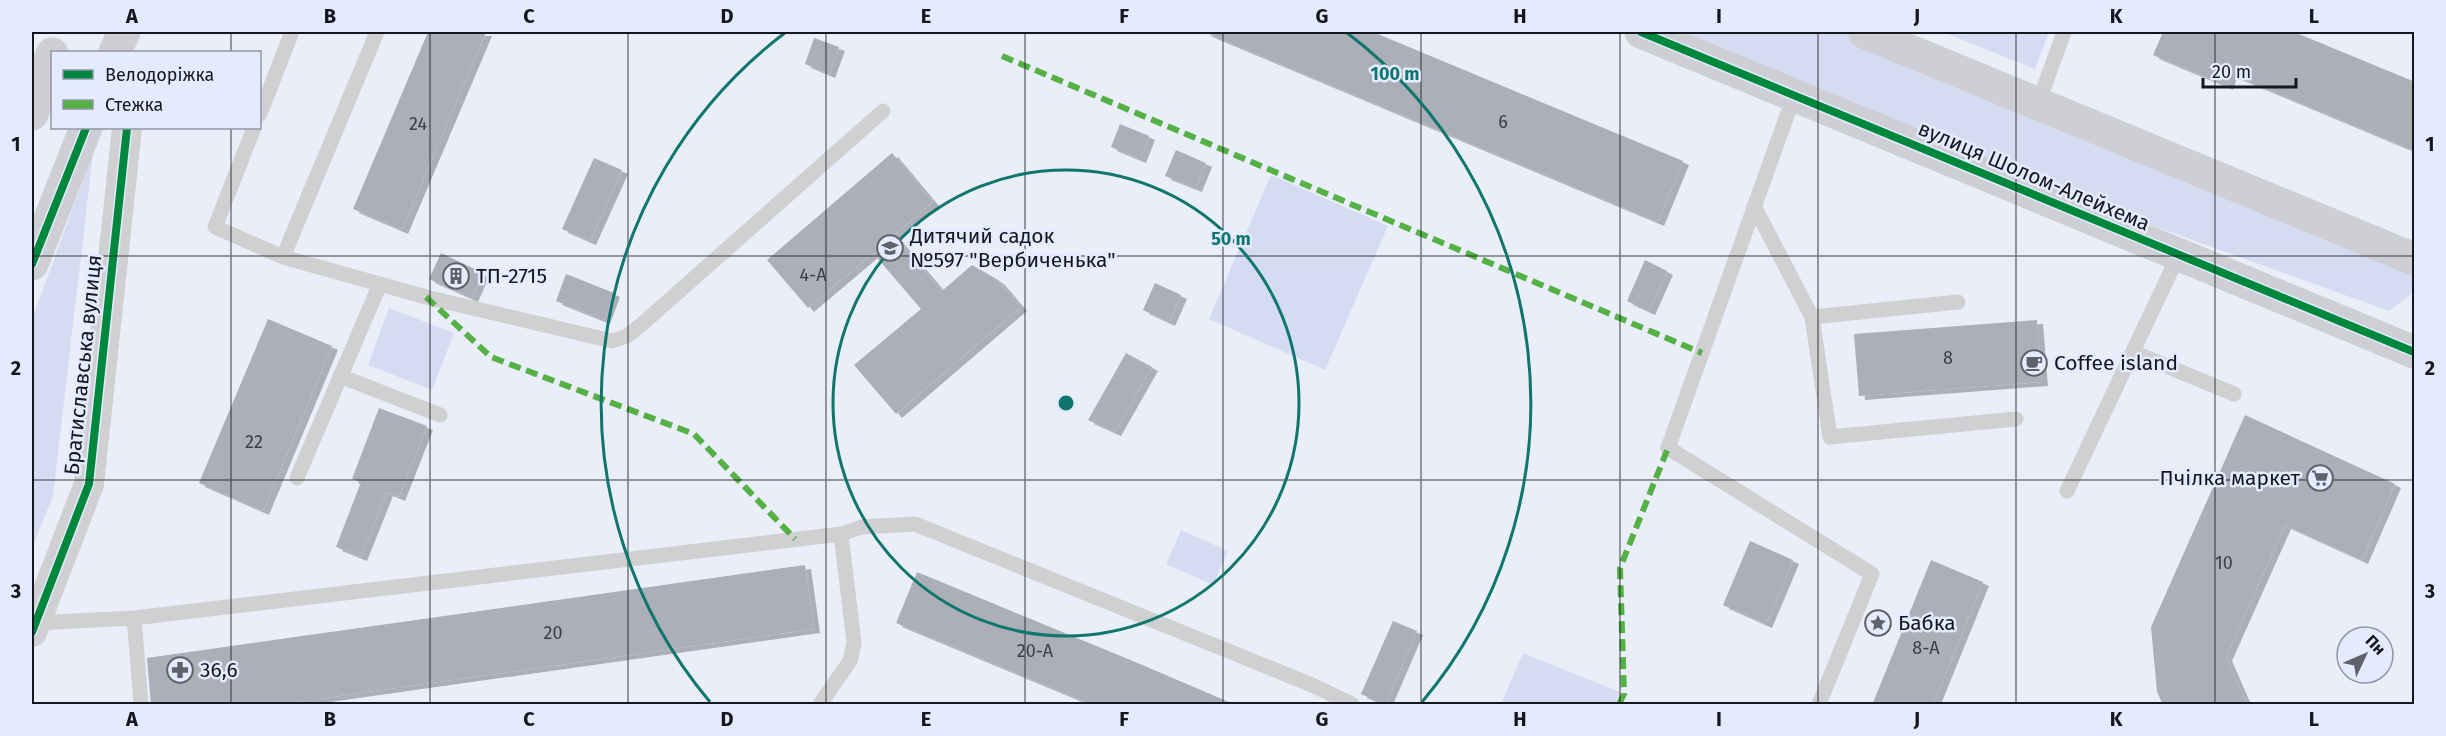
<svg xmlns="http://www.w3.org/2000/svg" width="2446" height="736" font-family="'Fira Sans',sans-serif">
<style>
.green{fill:#d5dcf2}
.building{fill:#acafb8;filter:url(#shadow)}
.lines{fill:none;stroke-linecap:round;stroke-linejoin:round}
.lane{stroke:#d0d0d3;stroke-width:15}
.street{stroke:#d0d0d3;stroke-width:30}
.secondary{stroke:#cecfd4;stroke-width:33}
.primary{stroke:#cdcfd4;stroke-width:33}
.quiet{stroke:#55b145;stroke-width:6;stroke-dasharray:12 6;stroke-linecap:butt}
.cycleway-casing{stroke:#e4ebff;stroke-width:11}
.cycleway{stroke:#00873e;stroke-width:8}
.grid{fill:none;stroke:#15171e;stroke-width:1.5;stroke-opacity:0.55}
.ring{fill:none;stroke:#0f766e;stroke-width:3}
.labels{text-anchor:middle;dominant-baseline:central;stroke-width:5;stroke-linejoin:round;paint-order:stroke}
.number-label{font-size:18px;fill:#3b3d44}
.street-label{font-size:21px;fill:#15171e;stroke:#e4ebff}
.poi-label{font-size:21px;fill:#15171e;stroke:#e4ebff;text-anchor:start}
.centre{fill:#0f766e;stroke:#e4ebff;stroke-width:3}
.ring-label{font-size:18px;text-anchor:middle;font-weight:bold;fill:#0f766e;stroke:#e4ebff;stroke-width:5;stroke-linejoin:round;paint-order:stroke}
.neatline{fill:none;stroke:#15171e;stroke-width:2}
.grid-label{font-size:20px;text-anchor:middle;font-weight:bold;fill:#15171e}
</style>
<defs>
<filter id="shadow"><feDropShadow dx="6" dy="4" stdDeviation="0" flood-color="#0004"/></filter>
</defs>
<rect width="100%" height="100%" fill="#eaeef9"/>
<path class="green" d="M1641,32H1864L2414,272V292L2389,311L1794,96Z
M1943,32H2049L2035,69Z
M93,153L53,496L32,548V319Z
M1271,175L1388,226L1325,370L1209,319Z
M389,308L454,333L432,390L368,365Z
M1181,530L1228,551L1213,585L1166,564Z
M1523,653L1620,692L1615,704H1501Z"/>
<path class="building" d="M428,32H486L402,230L353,209Z
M1204,32H1373L1683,161L1658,222Z
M2163,32H2294L2415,82V151L2231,74L2227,86L2153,55Z
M814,38L839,47L829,74L805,64Z
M1120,124L1149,136L1140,159L1111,147Z
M1176,150L1206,163L1196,188L1165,176Z
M892,153L933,202L894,235L942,291L972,265L998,280L1021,307L896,414L854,365L921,309L873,253L808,308L767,260Z
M594,158L622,170L590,241L562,229Z
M441,253L483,273L472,298L429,279Z
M1645,260L1667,271L1649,311L1627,301Z
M566,274L614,293L604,320L556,301Z
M1155,283L1181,295L1169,322L1143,310Z
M268,319L332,346L263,511L199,483Z
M2037,320L2042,382L1859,396L1854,334Z
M1126,353L1152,367L1115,432L1088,420Z
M379,408L427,426L399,497L387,492L361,557L336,547L361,482L352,479Z
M2245,415L2395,484L2362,560L2285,525L2226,657L2247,705H2163L2157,692L2151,627Z
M1750,541L1793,560L1766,624L1723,605Z
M1931,560L1983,582L1933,705H1872Z
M805,565L814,629L275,705H151L147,658Z
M917,572L1140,664L1236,705H1093L896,623Z
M1393,621L1417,631L1385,705L1361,694Z"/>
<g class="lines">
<path class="lane" d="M1794,96L1668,448L1872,574L1819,704
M2038,104L2064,32
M260,114L292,32
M254,128L215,227L283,257L426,297L612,341L627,336L641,325L883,111
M1754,206L1812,317L1830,437L2016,419
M283,257L377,32
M1812,317L1958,302
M2133,352L2234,394
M340,376L440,415
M297,478L380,284
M2067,491L2178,256
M134,618L141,704
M35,623L134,618L841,534L862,527L915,524L1312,685L1352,704
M820,704L850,661L854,643L841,534"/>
<path class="street" d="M32,632L89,484L127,128"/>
<path class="secondary" d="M1641,32L2414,352
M1864,32L2414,259
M115,52L124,32
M32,264L86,128"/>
<path class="primary" d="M32,114L52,54"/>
<path class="quiet" d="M1002,56L1702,353
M426,297L491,357L694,434L795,539
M1619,704L1624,694L1620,568L1668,448"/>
<g class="cycleway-casing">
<path id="cycleway" d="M1641,32L2414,352
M32,264L86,128
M32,632L89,484L127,128"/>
</g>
<use href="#cycleway" class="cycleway"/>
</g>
<path class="grid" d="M231,32V52M430,32V704M628,32V704M826,32V704M1025,32V704M1223,32V704M1421,32V704M1620,32V704M1818,32V704M2016,32V704M2215,32V704M231,128V704M32,256H2414M32,480H2414"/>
<g class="ring">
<circle cx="1066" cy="403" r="233"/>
<path d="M710 702A465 465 0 0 1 786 32M1346 32A465 465 0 0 1 1422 702"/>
</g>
<defs>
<g id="school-ring" transform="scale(1.35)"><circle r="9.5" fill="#e4ebff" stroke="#60626b" stroke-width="1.5"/><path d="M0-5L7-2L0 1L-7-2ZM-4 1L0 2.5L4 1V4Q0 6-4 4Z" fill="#60626b"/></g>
<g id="building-ring" transform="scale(1.35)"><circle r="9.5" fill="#e4ebff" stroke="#60626b" stroke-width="1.5"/><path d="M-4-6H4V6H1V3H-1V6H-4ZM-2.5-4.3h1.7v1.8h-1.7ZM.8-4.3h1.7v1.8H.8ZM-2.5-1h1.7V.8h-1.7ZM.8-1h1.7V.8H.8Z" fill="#60626b"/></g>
<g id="cafe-ring" transform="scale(1.35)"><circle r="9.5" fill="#e4ebff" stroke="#60626b" stroke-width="1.5"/><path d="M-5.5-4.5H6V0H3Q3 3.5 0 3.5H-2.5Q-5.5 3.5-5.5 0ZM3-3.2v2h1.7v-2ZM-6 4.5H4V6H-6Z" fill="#60626b"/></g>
<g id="supermarket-ring" transform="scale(1.35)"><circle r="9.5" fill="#e4ebff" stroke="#60626b" stroke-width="1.5"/><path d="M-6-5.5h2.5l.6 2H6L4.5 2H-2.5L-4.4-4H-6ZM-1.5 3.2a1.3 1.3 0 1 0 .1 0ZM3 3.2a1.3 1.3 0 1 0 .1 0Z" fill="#60626b"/></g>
<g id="sight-ring" transform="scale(1.35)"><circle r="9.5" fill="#e4ebff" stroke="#60626b" stroke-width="1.5"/><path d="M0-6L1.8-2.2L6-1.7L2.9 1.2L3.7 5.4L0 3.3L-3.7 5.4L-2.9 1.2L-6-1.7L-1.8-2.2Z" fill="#60626b"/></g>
<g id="pharmacy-ring" transform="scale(1.35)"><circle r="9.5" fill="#e4ebff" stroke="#60626b" stroke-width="1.5"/><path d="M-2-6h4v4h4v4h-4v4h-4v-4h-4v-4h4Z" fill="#60626b"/></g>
</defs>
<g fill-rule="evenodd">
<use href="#school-ring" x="890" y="248"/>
<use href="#building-ring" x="456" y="276"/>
<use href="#cafe-ring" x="2034" y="363"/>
<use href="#supermarket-ring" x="2320" y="478"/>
<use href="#sight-ring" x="1878" y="623"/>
<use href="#pharmacy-ring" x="180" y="670"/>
</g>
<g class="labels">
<g class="number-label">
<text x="1503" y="122">6</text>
<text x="418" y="124">24</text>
<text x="813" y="275">4-А</text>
<text x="1948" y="358">8</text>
<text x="254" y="442">22</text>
<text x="2224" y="563">10</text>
<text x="553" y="633">20</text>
<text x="1926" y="648">8-А</text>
<text x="1035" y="651">20-А</text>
</g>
<g class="street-label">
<text transform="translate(2034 176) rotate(23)">вулиця Шолом-Алейхема</text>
<text transform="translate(83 365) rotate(-84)">Братиславська вулиця</text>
</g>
<g class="poi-label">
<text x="910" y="236">Дитячий садок<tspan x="910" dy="24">№597 "Вербиченька"</tspan></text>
<text x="476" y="276">ТП-2715</text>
<text x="2054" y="363">Coffee island</text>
<text x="2300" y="478" text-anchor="end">Пчілка маркет</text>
<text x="1898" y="623">Бабка</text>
<text x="200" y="670">36,6</text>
</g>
</g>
<circle cx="1066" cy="403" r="9" class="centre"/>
<g class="ring-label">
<text x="1395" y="80">100 m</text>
<text x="1231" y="245">50 m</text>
</g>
<rect width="2446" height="736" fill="none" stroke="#e4ebff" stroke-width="66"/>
<rect x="51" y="51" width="210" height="78" fill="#e4ebff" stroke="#9196a5" stroke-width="1.5"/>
<rect x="63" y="70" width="30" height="9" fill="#00873e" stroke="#9196a5" stroke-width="1.5"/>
<text x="105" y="81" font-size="18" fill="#15171e">Велодоріжка</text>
<rect x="63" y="100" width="30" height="9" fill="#55b145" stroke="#9196a5" stroke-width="1.5"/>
<text x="105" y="111" font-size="18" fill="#15171e">Стежка</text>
<g transform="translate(2365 655) rotate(46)"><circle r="28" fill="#e4ebff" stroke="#9196a5" stroke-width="1.5"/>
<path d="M0-4.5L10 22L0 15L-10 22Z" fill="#60626b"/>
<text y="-9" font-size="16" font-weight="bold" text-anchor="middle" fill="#15171e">Пн</text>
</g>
<path d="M2203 78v9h93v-9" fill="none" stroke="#15171e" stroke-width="3"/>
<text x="2212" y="78" font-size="18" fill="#15171e" stroke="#e4ebff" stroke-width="4.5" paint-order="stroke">20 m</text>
<rect x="33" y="33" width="2380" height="670" class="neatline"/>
<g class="grid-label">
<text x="132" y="23">A</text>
<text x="330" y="23">B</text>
<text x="529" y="23">C</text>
<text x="727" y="23">D</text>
<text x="926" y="23">E</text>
<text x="1124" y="23">F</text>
<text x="1322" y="23">G</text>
<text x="1520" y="23">H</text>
<text x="1719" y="23">I</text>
<text x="1917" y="23">J</text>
<text x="2116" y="23">K</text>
<text x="2314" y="23">L</text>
<text x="16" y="151">1</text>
<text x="2430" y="151">1</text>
<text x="16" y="375">2</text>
<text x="2430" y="375">2</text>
<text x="16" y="598">3</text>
<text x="2430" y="598">3</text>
<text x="132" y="726">A</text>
<text x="330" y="726">B</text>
<text x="529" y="726">C</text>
<text x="727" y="726">D</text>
<text x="926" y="726">E</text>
<text x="1124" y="726">F</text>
<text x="1322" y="726">G</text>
<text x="1520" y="726">H</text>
<text x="1719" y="726">I</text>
<text x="1917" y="726">J</text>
<text x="2116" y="726">K</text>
<text x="2314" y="726">L</text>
</g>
</svg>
